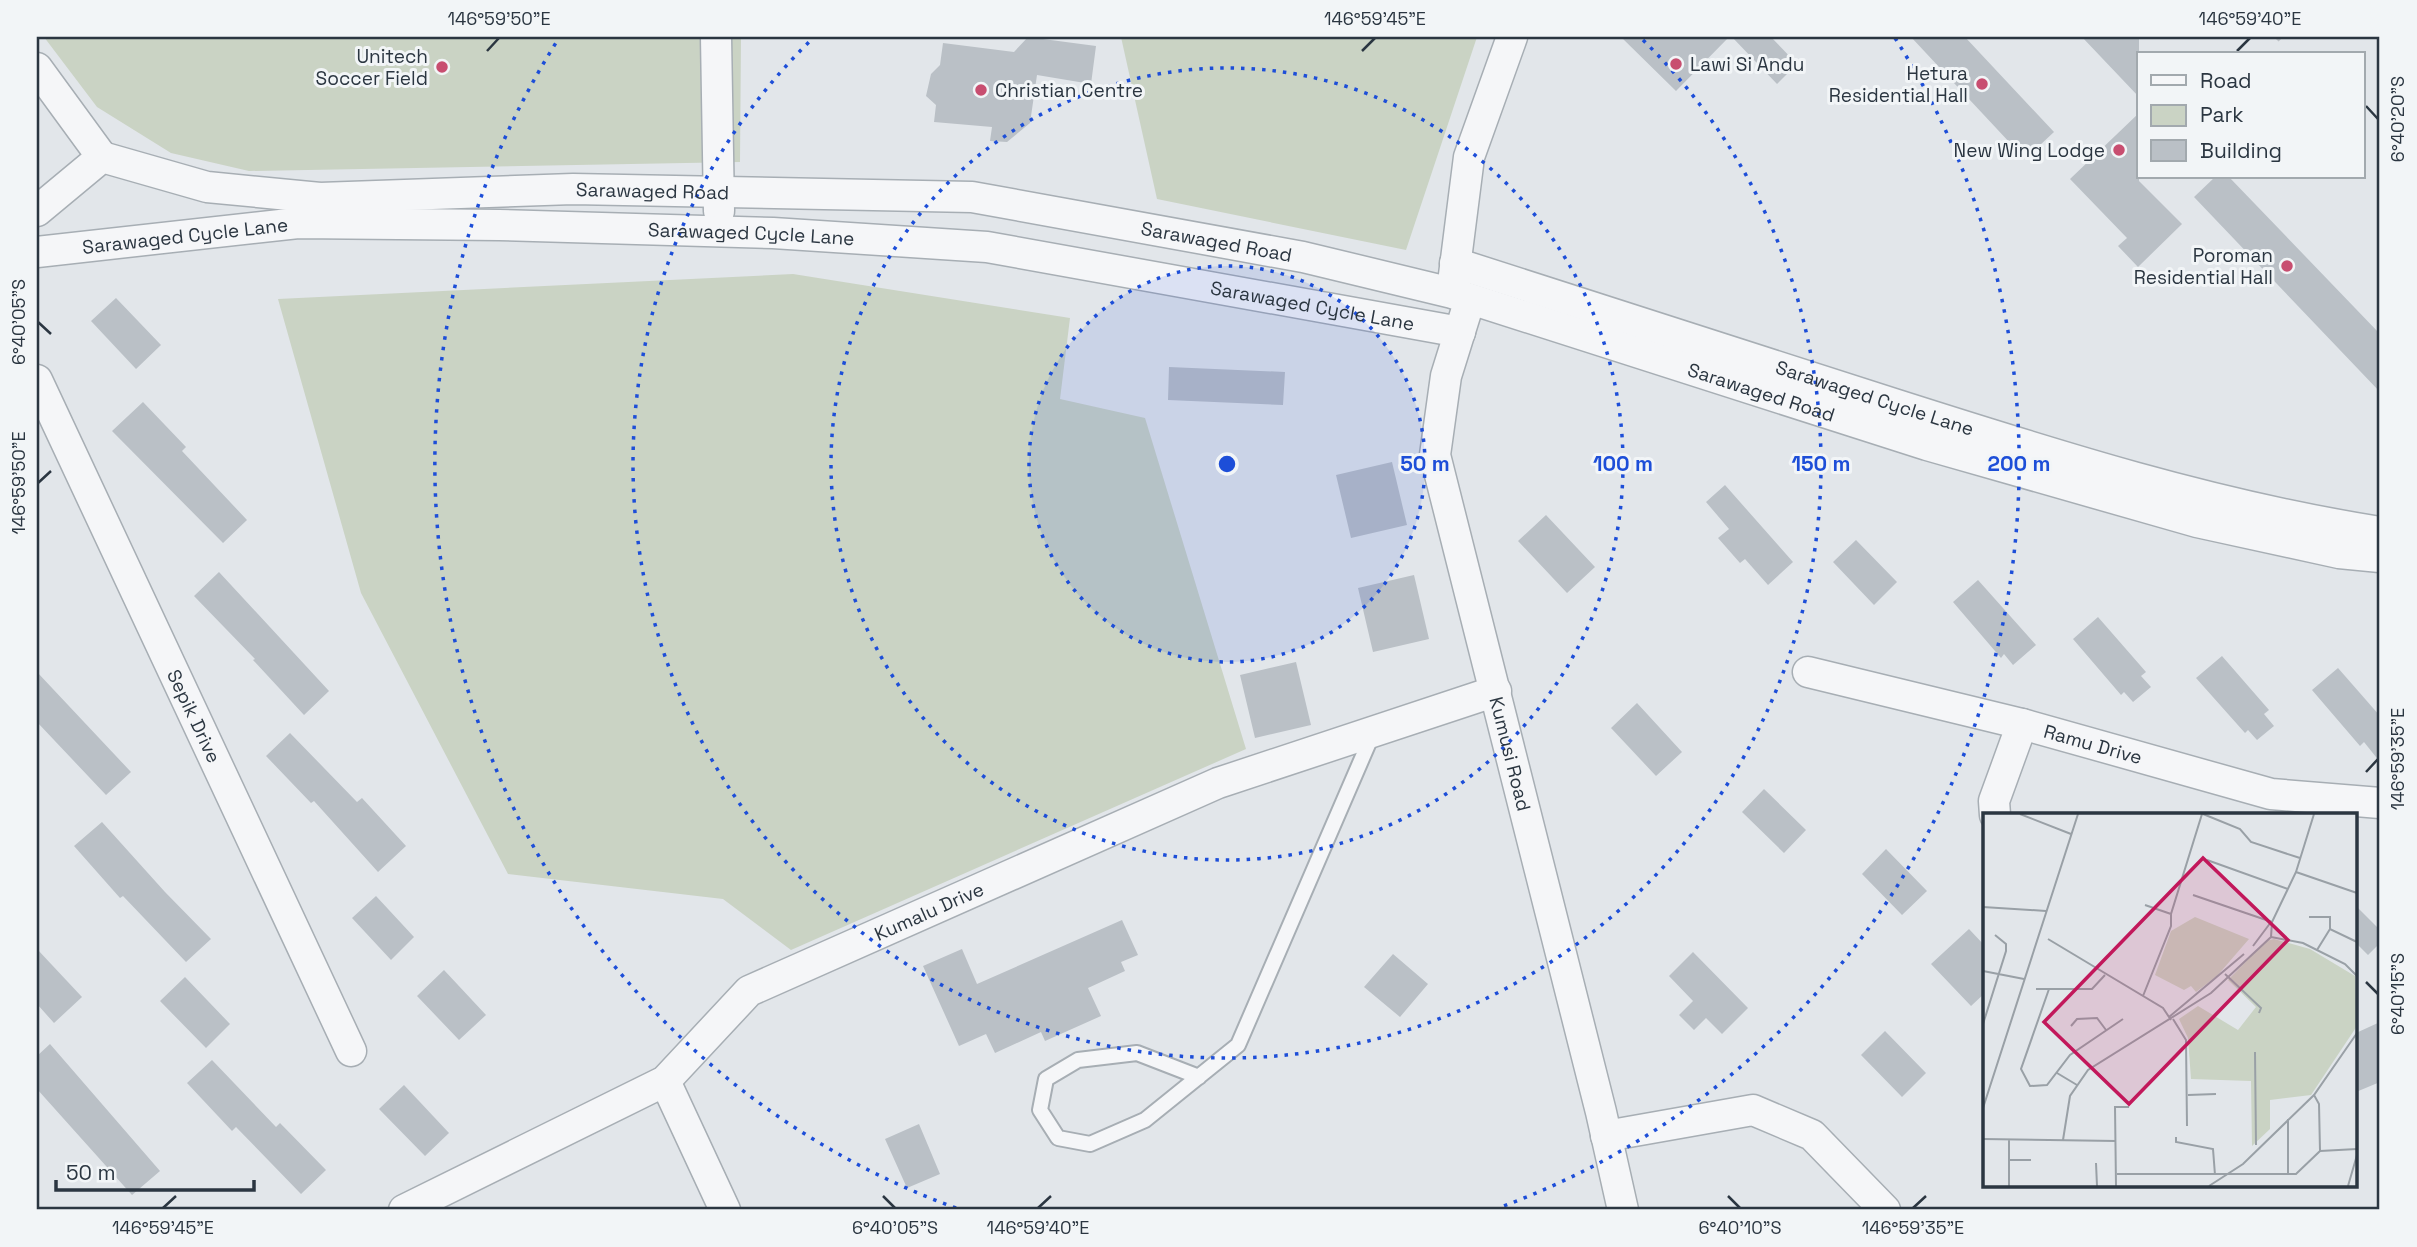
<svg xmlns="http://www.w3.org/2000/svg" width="2417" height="1247" font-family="'Space Grotesk',sans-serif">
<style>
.green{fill:#cad3c4}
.building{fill:#bac0c6}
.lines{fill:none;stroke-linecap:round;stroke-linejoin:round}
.service-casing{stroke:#a7aeb4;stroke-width:18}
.minor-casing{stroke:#a7aeb4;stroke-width:33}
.path{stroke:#bcc0c5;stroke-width:4.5;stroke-dasharray:5 5;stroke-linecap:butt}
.service{stroke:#f5f6f8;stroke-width:14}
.minor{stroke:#f5f6f8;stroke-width:30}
.ticks{fill:none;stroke:#2b3641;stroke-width:2.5}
.ring{fill:none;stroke:#1d4ed8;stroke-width:3.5;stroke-dasharray:3.5 7}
.poi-dot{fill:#c84e70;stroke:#f2f5f7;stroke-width:2.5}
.labels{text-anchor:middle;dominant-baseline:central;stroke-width:6;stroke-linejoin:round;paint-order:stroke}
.poi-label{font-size:19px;fill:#2b3641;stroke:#f2f5f7;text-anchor:end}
.street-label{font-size:19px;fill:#2b3641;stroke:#f2f5f7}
.inset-road{fill:none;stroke:#99a0a6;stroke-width:2}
.view{fill:#c2185b;fill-opacity:0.15;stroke:#c2185b;stroke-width:3.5}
.inset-edge{fill:none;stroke:#2b3641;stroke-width:3.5}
.centre{fill:#1d4ed8;stroke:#f2f5f7;stroke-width:3.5}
.ring-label{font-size:21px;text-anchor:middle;font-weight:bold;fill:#1d4ed8;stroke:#f2f5f7;stroke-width:6;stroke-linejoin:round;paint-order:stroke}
.neatline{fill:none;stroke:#2b3641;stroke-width:2.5}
.ticks-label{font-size:18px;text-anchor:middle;fill:#2b3641}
</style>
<rect width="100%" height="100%" fill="#e2e6ea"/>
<path class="green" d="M44,37H741L740,162L249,171L171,153L97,107Z
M1121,37H1477L1406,250L1157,199Z
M793,274L1070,318L1060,399L1145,418L1246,749L791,950L723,899L508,874L361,593L278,299Z"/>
<path class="building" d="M1028,37L1096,46L1091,84L1037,75L1030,123L1007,142L990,141L992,127L934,122L936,105L926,96L931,74L940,65L943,43L1014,52Z
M1621,37H1729L1676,91Z
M1732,37H1771L1797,64L1777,84Z
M1911,37H1965L2054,132L2025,159Z
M2082,37H2139V97Z
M2139,113V181L2182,224L2138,267L2118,246L2127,238L2070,179Z
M2215,177H2229L2380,334V392L2194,197Z
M116,298L161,345L136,369L91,321Z
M1169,367L1285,372L1283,405L1168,400Z
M143,402L186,447L182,451L247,520L223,543L112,431Z
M1392,462L1407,525L1351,538L1336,475Z
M1725,485L1793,562L1768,585L1745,559L1740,563L1718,538L1729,529L1706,502Z
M1546,515L1595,567L1567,593L1518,541Z
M1856,540L1897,582L1874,605L1833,562Z
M219,572L329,691L304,715L253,660L255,659L194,596Z
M1414,575L1429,639L1373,652L1358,588Z
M1978,580L2036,645L2013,665L2004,654L2001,658L1953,602Z
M2098,617L2146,672L2141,676L2151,687L2133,702L2124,692L2121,695L2073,639Z
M2222,656L2269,710L2264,714L2274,726L2257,740L2248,730L2245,733L2196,678Z
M1296,662L1311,725L1255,738L1240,675Z
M2338,668L2380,716V762L2364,742L2360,746L2312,690Z
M37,672L131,772L106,795L37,722Z
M1637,703L1682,752L1656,776L1611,728Z
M290,733L357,802L362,798L406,846L378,872L314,801L311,803L266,756Z
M1764,789L1806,830L1784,853L1742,812Z
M102,822L165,892L211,939L186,962L123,896L120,898L74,846Z
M1886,849L1927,891L1902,915L1862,874Z
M376,896L414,937L391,960L352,918Z
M2356,906L2380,930V943L2368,955L2356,943Z
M1122,920L1138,955L1121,962L1125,971L1088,988L1101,1016L1045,1041L1041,1032L995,1053L986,1034L959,1046L923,966L962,949L977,984Z
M1969,929L1985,946V993L1971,1006L1931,964Z
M37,949L82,997L54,1023L37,1004Z
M1693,952L1748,1008L1722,1034L1706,1018L1694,1030L1679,1015L1693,1001L1669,976Z
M1393,954L1428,984L1400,1017L1364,987Z
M444,970L486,1015L459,1040L417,996Z
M185,977L230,1024L206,1048L160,1001Z
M2380,1022V1082L2356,1092V1033Z
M1885,1031L1926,1073L1902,1097L1861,1055Z
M50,1044L160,1171L132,1195L37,1089V1056Z
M212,1060L276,1127L280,1123L326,1170L301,1194L236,1127L232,1131L187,1083Z
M404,1085L449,1133L425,1156L379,1109Z
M919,1124L940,1174L907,1188L885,1139Z"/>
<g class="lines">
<g class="service-casing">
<path id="service" d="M1199,1077L1137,1053L1078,1060L1046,1079L1040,1110L1058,1138L1090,1144L1145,1120L1238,1045L1373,733"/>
</g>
<g class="minor-casing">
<g id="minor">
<path d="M716,37L719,211"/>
<path d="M37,68L102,157"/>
<path id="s1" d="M37,211L102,157L207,187L320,198L573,189L972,197L1303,257L1452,293L1927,445L2197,522L2339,553L2380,557"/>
<path id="s2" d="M37,252L298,223L499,225L773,233L987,247L1460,332"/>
<path id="s3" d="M1455,263C1602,310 1748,357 1894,404C2054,455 2214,506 2380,532"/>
<path d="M1453,283L1469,157L1512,37"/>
<path id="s4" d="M1466,312L1446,376L1435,455L1601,1112L1623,1210"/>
<path id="s5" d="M37,380L351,1051"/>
<path id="s6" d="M1808,672L2022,724L2271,794L2380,803"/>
<path d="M1995,815L1994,801L2022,724"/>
<path d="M665,1081L725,1210"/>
<path d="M1606,1136L1753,1110L1812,1135L1885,1210"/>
<path id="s7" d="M404,1210L665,1081L749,991L1218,783L1496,691"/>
</g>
</g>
<path class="path" d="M2277,40L2280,37"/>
<use href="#service" class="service"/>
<use href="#minor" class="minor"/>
</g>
<path class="ticks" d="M487,51L499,38M1362,51L1375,38M2237,51L2250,38M2366,106L2378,119M38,322L51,334M38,483L51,471M2366,772L2378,759M2366,982L2378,994M883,1196L895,1208M1728,1196L1740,1208M163,1208L176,1196M1038,1208L1051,1196M1913,1208L1926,1196"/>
<circle cx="1227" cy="464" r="198" fill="#1d4ed8" fill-opacity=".12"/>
<g class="ring">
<circle cx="1227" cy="464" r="198"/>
<circle cx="1227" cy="464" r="396"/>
<path d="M1643 40A594 594 0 1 1 811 40"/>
<path d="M956 1208A792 792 0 0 1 559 38M1895 38A792 792 0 0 1 1498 1208"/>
</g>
<g class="poi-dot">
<circle cx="1676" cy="64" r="7"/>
<circle cx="442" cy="67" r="7"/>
<circle cx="1982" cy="84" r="7"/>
<circle cx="981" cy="90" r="7"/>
<circle cx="2119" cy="150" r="7"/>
<circle cx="2287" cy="266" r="7"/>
</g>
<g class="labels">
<g class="poi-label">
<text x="428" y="56">Unitech<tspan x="428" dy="22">Soccer Field</tspan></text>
<text x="1690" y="64" text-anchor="start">Lawi Si Andu</text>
<text x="1968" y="73">Hetura<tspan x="1968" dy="22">Residential Hall</tspan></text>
<text x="995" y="90" text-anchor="start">Christian Centre</text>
<text x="2105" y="150">New Wing Lodge</text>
<text x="2273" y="255">Poroman<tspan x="2273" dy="22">Residential Hall</tspan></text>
</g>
<g class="street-label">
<text stroke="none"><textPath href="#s1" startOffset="640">Sarawaged Road</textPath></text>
<text stroke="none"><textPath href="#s2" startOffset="716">Sarawaged Cycle Lane</textPath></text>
<text stroke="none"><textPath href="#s2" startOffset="149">Sarawaged Cycle Lane</textPath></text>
<text stroke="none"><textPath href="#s1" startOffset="1208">Sarawaged Road</textPath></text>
<text stroke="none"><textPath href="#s2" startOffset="1283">Sarawaged Cycle Lane</textPath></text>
<text stroke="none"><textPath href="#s1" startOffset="1774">Sarawaged Road</textPath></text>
<text stroke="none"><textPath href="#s3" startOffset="441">Sarawaged Cycle Lane</textPath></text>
<text stroke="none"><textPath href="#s5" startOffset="371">Sepik Drive</textPath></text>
<text stroke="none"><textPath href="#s6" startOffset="294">Ramu Drive</textPath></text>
<text stroke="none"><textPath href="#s4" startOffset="455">Kumusi Road</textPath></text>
<text stroke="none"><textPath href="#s7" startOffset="611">Kumalu Drive</textPath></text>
</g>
</g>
<g transform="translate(1983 813)">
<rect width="374" height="374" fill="#e2e6ea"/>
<path d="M212,104L266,126L234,163L213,179L208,173L201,177L172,162L188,118ZM291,126L327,136L372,163L374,213L328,282L287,287V316L269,333L268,268L208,266L205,225L196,206L215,193L255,217L273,194L245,167L283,128Z" fill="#cad3c4"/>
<path class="inset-road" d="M37,1L88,21M220,1L257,16L268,29L317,45M224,47L305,76M313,59L374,80M210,82L289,109M162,92L188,101M0,94L63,98M326,104H347V116M288,124L320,130L362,151L374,163M65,126L180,195L188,207M270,133L288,109M334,137L347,116L374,129M0,158L41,166M242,161L278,195L276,200M53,176H109L122,162M66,176L38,256L47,273L64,272L87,242L140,206M160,183L188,113V101L219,1M186,204L261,141M190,206L203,227L204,313M0,211L23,138V131L12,122M88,213L94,206L114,205L123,217M272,239L273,332M74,260L94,272M205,282L233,281M0,295L95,1M193,324V329L230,336L232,362M0,326L133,328M80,327L87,283L105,257L228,180L288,124L289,109L313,59L331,1M337,338L374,336M26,347H48M113,350L114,373M134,361H313L337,338L336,291L331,282M305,361V306M26,373V327M133,373L132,294H146M226,373L260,351L331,282L374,220M365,373L374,342"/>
<path class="view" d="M220,45L305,127L146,291L61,209Z"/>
<rect width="374" height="374" class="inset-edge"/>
</g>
<circle cx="1227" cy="464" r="10" class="centre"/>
<g class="ring-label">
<text x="1425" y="471">50 m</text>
<text x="1623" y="471">100 m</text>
<text x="1821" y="471">150 m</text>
<text x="2019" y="471">200 m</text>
</g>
<rect width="2417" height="1247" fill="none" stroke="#f2f5f7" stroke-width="77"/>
<rect x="2137" y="52" width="228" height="126" fill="#f2f5f7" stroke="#a2a9ae" stroke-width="2"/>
<rect x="2151" y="75" width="35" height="10" fill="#f5f6f8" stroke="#a2a9ae" stroke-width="2"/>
<text x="2200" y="88" font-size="21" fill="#2b3641">Road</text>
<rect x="2151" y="105" width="35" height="21" fill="#cad3c4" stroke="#a2a9ae" stroke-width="2"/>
<text x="2200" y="122" font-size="21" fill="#2b3641">Park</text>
<rect x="2151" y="140" width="35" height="21" fill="#bac0c6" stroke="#a2a9ae" stroke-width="2"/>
<text x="2200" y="158" font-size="21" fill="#2b3641">Building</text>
<path d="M56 1180v10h198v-10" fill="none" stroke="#2b3641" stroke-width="3.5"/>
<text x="66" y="1180" font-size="21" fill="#2b3641" stroke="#f2f5f7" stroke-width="5" paint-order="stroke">50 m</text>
<rect x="38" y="38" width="2340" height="1170" class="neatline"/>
<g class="ticks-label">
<text x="499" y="25">146°59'50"E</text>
<text x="1375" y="25">146°59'45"E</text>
<text x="2250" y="25">146°59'40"E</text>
<text transform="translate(2398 119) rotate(-90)" y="6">6°40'20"S</text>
<text transform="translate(19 322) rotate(-90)" y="6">6°40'05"S</text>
<text transform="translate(19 483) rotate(-90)" y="6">146°59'50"E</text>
<text transform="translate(2398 759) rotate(-90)" y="6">146°59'35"E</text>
<text transform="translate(2398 994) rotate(-90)" y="6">6°40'15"S</text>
<text x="163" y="1234">146°59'45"E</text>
<text x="895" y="1234">6°40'05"S</text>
<text x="1038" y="1234">146°59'40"E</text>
<text x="1740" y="1234">6°40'10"S</text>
<text x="1913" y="1234">146°59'35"E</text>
</g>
</svg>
